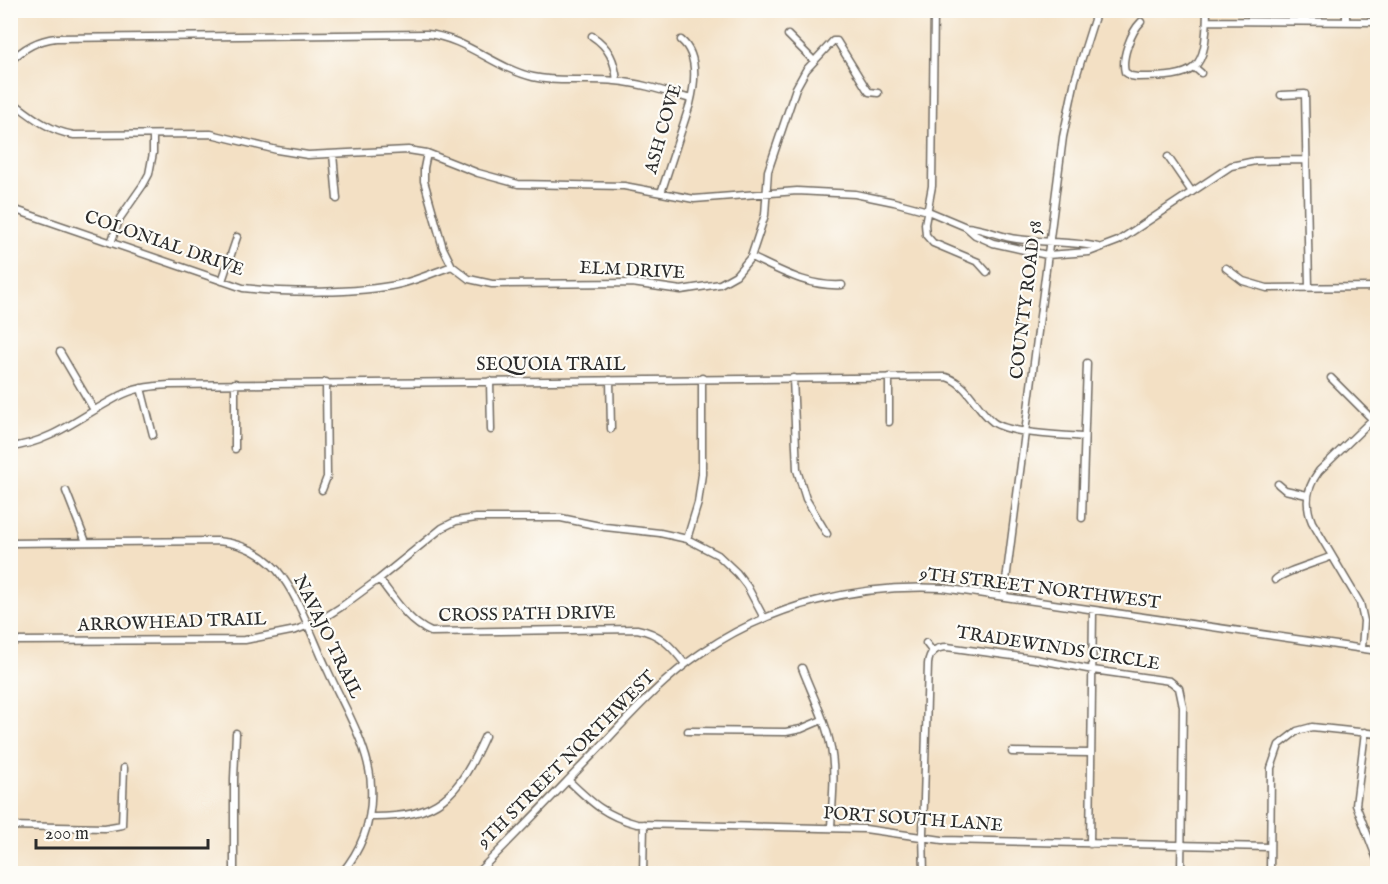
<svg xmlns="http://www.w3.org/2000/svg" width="1388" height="884" font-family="'IM FELL English',serif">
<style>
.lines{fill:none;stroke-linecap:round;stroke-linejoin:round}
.minor-casing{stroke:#716a61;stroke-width:9}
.minor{stroke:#fff;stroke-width:6}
.labels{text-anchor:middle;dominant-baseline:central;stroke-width:4.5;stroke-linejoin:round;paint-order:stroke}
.street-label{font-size:18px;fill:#2b2b2b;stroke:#fdfcf7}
</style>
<rect width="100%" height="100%" fill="#fdfcf7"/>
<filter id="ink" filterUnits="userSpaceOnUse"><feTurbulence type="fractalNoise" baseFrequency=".0167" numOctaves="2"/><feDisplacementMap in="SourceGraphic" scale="12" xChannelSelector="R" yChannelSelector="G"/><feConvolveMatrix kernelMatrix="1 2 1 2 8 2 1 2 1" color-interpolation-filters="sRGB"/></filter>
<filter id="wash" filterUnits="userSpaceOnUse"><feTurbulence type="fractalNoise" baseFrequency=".008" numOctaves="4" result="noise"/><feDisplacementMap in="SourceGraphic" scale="24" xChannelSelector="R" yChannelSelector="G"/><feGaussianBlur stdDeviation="1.35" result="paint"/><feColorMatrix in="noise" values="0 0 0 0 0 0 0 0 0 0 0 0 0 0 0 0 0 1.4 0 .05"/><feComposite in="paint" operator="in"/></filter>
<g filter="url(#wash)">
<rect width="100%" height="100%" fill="#f3e0c4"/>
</g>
<g filter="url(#ink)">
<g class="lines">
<g class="minor-casing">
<path id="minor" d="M934,10L932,186L925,224L926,235L933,243L978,262L987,272
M1346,10V22
M1207,21L1378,22
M1141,22C1131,32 1121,58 1125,72L1131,76L1137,77C1197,77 1206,73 1207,10
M788,35L814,61
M592,36C609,47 615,61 617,81
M10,62C23,48 37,40 56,38L427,34C466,38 495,68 533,77C560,83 588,78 615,81C641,83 667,92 691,99
M1194,67L1201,73
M1281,95L1305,94L1309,287
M10,100C30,115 48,131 74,135L211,134L277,150L308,155L408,150L427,153L478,173L518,184L624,186L694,199L797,191L855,194L894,202L928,211L966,227L975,235L993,243L1047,255L1089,252L1118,241L1231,166L1255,161L1305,160
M427,153L424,168V181L443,248L452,266L469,279L492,284L632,283L681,290L720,284L736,275L751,257L765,215L768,171L796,88L806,70L833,41H837L866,88L869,92L878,93
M333,154L337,199
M1168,157L1192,192
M661,193L690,104C695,84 699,55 681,40
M10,208L243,288C289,293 355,294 400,284C418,280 435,272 452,266
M966,227C984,228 1000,237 1017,239C1043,243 1075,241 1098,247
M111,243L120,218L143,185L149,174L153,153V135
M751,257C781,271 808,287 842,285
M1226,268L1243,281L1267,288L1378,287
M222,281L237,237
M60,352L94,410
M889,377V422
M793,378L797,470L806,499L827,534
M1331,378L1372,419
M610,380L611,429
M490,381L491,430
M235,383V449
M141,388L153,435
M10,447C53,443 87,411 124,394C139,387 155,386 170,385L946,377C969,384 975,408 993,422C1009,434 1063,435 1084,437
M1278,484L1285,490L1307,495
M322,490L327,477L326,382
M66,491L86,542
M1082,518L1087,363
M687,539L698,503L702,474V378
M10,543L217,541C241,543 261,552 277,570C299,596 313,640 328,671C343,705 370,748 371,786C373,819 363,848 341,874
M379,579C394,598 408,622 431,632L637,629C660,633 672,647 685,664
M1275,580C1282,572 1319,562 1332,556
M1004,596L1063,137L1075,80L1097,10
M10,641L245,640L296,630L319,621L341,607L379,579L442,528L456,521L476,518H561L605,527L660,533L687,539L718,555L737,573L747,586L764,618
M926,643L933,652
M1362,648L1364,621L1360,603L1312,522C1304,503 1307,487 1319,471L1378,414
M802,668C812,694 826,721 831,748C836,774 832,802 831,828
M688,731L786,732L801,729L822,720
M1365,732L1356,805L1378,862
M1012,752L1090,753
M568,780C591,802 605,816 637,824L865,829L942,840L1270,847
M370,817C439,818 458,796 485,736
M10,826L105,828L122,825L124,768
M12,826L13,766
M1090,844L1093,610
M234,874V779L236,733
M476,874C520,831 561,787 604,743C634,711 664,678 701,653C772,604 857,584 943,588L1378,651
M643,874L644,824
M924,874L923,833L928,664C929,653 935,647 947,647L1035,659L1093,670L1170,681L1179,688L1183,707L1181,874
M1270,874L1271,768L1279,745L1297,731L1312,727L1378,734"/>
</g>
<use href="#minor" class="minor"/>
</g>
</g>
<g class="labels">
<g class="street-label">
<text transform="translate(664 129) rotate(-74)">ASH COVE</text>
<text transform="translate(164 244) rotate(19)">COLONIAL DRIVE</text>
<text transform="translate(632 271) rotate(3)">ELM DRIVE</text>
<text transform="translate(1027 300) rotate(-83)">COUNTY ROAD 58</text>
<text x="551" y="365">SEQUOIA TRAIL</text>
<text transform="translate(1040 589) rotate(7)">9TH STREET NORTHWEST</text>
<text transform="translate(527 615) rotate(-1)">CROSS PATH DRIVE</text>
<text transform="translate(172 623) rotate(-2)">ARROWHEAD TRAIL</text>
<text transform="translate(327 637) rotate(64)">NAVAJO TRAIL</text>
<text transform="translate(1058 649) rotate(9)">TRADEWINDS CIRCLE</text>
<text transform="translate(567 760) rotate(-45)">9TH STREET NORTHWEST</text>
<text transform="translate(913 820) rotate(4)">PORT SOUTH LANE</text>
</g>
</g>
<rect width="1388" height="884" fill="none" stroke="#fdfcf7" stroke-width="36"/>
<path d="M36 839v9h172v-9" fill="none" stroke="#2b2b2b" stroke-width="3"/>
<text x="45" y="839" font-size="18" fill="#2b2b2b" stroke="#fdfcf7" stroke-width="4.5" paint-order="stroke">200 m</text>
</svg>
